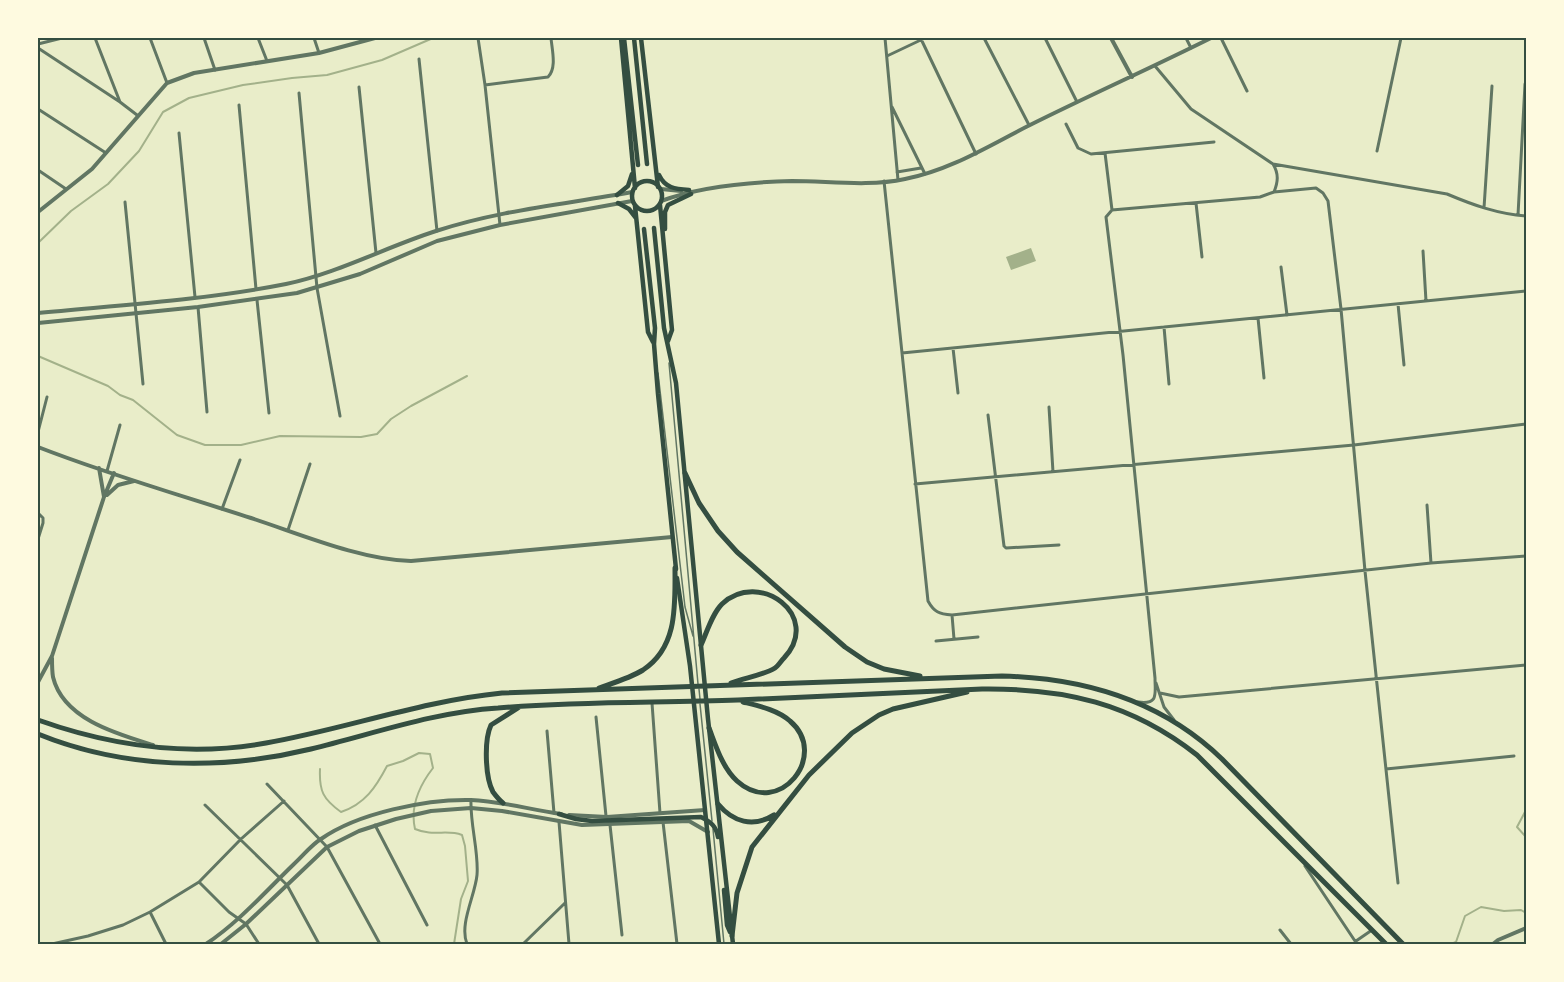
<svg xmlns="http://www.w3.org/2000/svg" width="1564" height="982" font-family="'Varela Round',sans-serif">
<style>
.water{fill:#a3b18a}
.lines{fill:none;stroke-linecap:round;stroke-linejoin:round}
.stream{stroke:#a3b18a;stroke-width:2}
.service{stroke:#617663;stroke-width:1.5}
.minor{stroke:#617663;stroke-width:3}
.tertiary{stroke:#617663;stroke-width:4}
.primary{stroke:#344e41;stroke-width:4.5}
.trunk{stroke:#344e41;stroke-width:5}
.neatline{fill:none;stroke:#344e41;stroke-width:2}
</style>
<rect width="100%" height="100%" fill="#e9edc9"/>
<path class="water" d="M1031,248L1036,261L1011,270L1006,257Z"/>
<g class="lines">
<path class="stream" d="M38,243L71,211L108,184L139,151L163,112L189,98L243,85L292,78L327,75L382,60L433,38
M38,356L108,386L120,395L133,400L177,435L205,445H241L280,436L361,437L377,434L391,419L411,406L467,376
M320,769C319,791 323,799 341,812C365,804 376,787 387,766L403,761L419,753L430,754L433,768C419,786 410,807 415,829C434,837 446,829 462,835L465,846L468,881L461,899L454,944
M1526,810L1517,827L1526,837
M1451,944L1456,942L1465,916L1481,907L1504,911L1521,910L1526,913"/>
<path class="service" d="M669,363L698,684
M658,373L685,607L693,636
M699,689L700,699
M700,704L712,821
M713,829L724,944"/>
<path class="minor" d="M95,38L120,102L137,115
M150,38L167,83
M204,38L215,70
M258,38L267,61
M314,38L319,53
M478,38L485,85L500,225
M885,38L898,180
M984,38L1029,125
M1045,38L1077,102
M1186,38L1191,48
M1221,38L1247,91
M921,39L976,154
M38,44L62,38
M38,48L120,102
M887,56L925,38
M419,59L437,231
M1155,66L1191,109L1273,164L1447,194C1473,205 1498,214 1526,216
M485,85L548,77C557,68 552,50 551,38
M359,87L376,253
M299,93L317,288L340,416
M239,105L256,289
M892,107L925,174
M38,109L106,153
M1066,124L1078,148L1091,154L1214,142
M179,133L195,297
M1377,151L1401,38
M1105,153L1112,210
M38,170L66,189
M897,172L921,168
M884,181L928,601C934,612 939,614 952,615L1431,563L1526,556
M1274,192L1316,188L1323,193L1328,201L1341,309L1365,571L1398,883
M125,202L143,384
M1196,203L1202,257
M1484,208L1492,86
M1112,210L1106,217L1123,355L1155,678C1155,694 1159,705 1138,702
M1112,210L1260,197L1274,192C1278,182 1279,174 1273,164
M1518,215L1525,84
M1423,251L1426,301
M1281,267L1287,315
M257,300L269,413
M1398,304L1404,365
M198,307L207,412
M1258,318L1264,378
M1164,327L1169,384
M953,348L958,393
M902,353L1526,291
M1049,407L1053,472
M988,415L1004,546L1006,548L1059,545
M38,432L47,397
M107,471L120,425
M915,484L1354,445L1526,424
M1427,505L1431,563
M222,509L240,460
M38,513L43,518V523L38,539
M288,530L310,464
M952,615L954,639
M936,641L978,637
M1156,683L1164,707L1174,720
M1160,693L1179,697L1526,665
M652,703L660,813
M596,717L606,816
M547,731L554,813
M1386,769L1514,756
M267,784L327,847L380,944
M205,805L287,885L319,944
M559,822L569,944
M663,822L677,944
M375,825L427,925
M610,825L622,935
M1305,866L1357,944
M199,882L229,912L246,924L259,944
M150,912L166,944
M1280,930L1291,944
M1356,941L1372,930
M52,944L88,936L123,925L150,912L199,882L241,839L284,801
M467,944C459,924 475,896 477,875C479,853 470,824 471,800
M523,944L565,903"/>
<path class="tertiary" d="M1111,38L1132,77
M661,189L681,191
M661,201C699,187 751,182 792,181C829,181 868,187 905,179C951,170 990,145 1030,125C1090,95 1151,68 1211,38
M38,212L92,169L167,83L194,73L319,53L375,38
M38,313C120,305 205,300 286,284C338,273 386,247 436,231C500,210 567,204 632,192
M38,323L198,307L297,293L360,274L437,241L500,225L632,201
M38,447C107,474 180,495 251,518C300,534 361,560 411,561L672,537
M99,468L104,497
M107,495L118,485L134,481
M52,658C52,664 52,671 53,677C63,719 117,734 153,745
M38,682L52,656L104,497L114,473
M569,815L607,817L705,810
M206,944C239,922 266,891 294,864C303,856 311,845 321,839C358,813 426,799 471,800C501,801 531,810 561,814
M221,944L246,924L327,847L359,831L396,819L431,811L471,808L502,811L582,825L689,821L708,832
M1493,944L1498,940L1526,928"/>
<path class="primary" d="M621,38L635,188
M624,38L638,165
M634,38L647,164
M641,38L658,187
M659,175C665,188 675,189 689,190
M632 196a15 15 0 1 1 30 0a15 15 0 1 1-30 0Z
M617,195L628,186L632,174
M618,203L629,209L636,218
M660,205L672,330L668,341
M635,206L648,332L653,342
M654,228L664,328L676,383L708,719L733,944
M644,229L655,328L654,344L658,394L676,569
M665,229V212L668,205L691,194
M677,578L690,666L719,944
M559,814L576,819L592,821L701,817C711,822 716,826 718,837
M724,890L727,925L730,932"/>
<path class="trunk" d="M685,473L699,503L718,531L737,552L845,647L867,662L884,669L920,676
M701,645C707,632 712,614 722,604C759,569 823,616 784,658C781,661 778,666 775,668C764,675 744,678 731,683
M599,688C613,683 630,678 643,670C678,647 675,605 675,568
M38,720C111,746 188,757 266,743C345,729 421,701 502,693L1002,676C1084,678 1162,701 1222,759L1403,944
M709,728C716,746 722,767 737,781C779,819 830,755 790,721C778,710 759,706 743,702
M38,734C124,769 220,771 311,749C373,734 434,712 498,708C578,701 658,703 738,700C819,697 900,693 982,689C1064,688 1131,703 1197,755L1386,944
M503,803C499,800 496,796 493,792C485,777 484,740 491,725L518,708
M718,804C733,822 753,828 774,815
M732,936L737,893L752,847L809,775L852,733L879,715L893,709L967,692"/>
</g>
<rect width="1564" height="982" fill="none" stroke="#fefae0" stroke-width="78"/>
<rect x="39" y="39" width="1486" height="904" class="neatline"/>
</svg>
